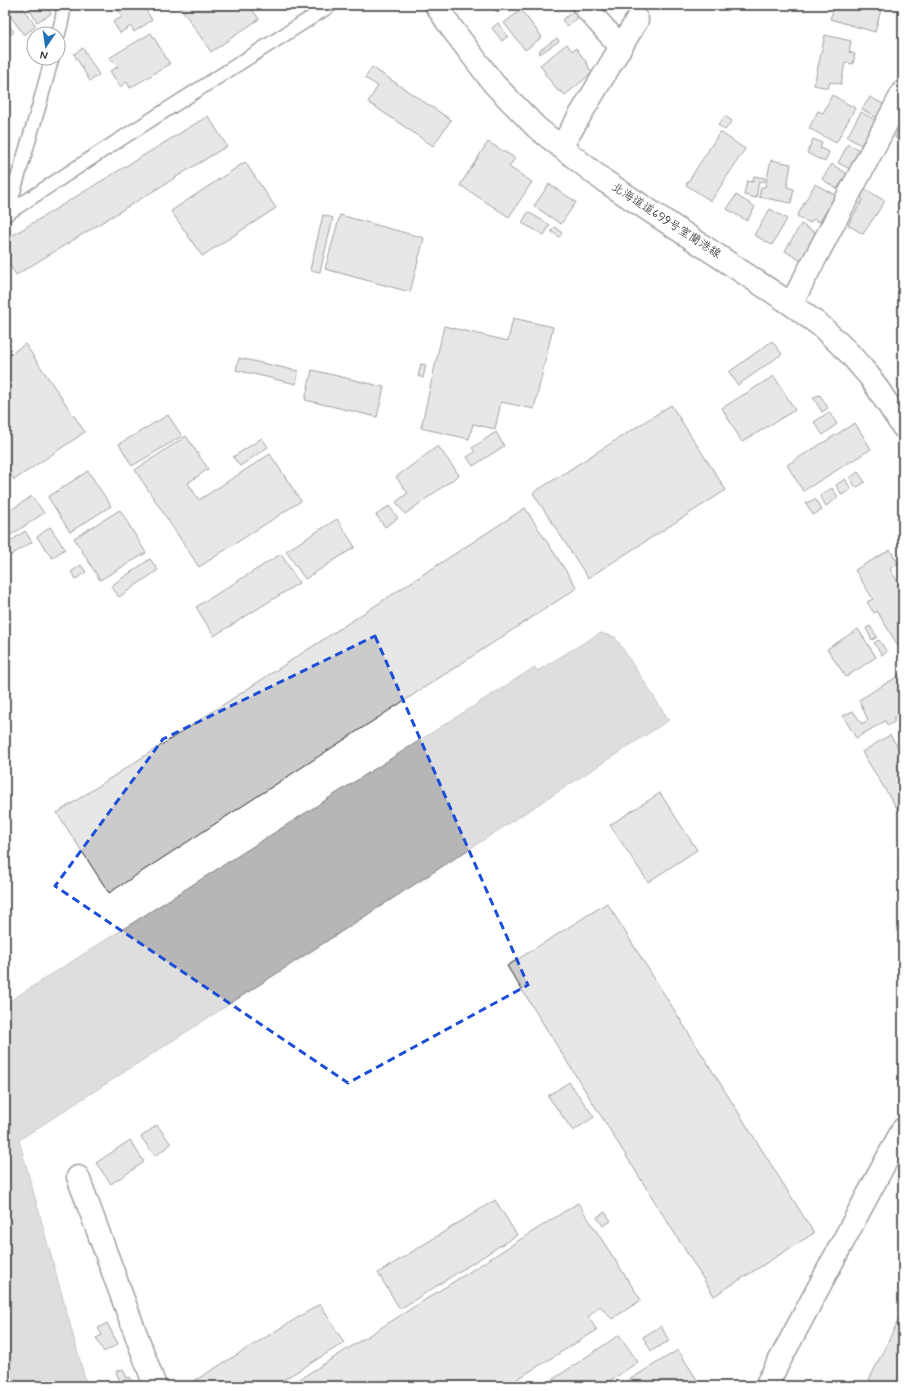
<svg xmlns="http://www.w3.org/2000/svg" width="908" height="1391" font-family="Mynerve,'Klee One',sans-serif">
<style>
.water{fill:#b6b6b6;stroke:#7e7e7e}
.building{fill:#cbcbcb;stroke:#2b2b2b}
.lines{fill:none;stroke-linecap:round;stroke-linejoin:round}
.service-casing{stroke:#2b2b2b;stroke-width:16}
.minor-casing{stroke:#2b2b2b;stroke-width:25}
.secondary-casing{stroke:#2b2b2b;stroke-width:25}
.service{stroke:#fff;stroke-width:13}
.minor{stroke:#fff;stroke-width:22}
.secondary{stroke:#fff;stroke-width:22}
.marked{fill:none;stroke:#1d4ed8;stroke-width:3;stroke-dasharray:8 5;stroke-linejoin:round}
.labels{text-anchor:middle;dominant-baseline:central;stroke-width:3;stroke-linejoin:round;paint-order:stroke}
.street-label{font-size:12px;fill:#2b2b2b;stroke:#fff}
</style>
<rect width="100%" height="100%" fill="#fff"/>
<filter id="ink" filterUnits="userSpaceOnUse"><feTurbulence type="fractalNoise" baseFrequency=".025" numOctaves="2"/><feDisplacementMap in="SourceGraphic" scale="8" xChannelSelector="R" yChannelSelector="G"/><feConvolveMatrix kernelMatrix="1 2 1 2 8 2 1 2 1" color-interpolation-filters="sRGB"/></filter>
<g filter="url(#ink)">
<path class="water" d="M600,633L615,637L669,720L19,1140L87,1386H5V1004L535,667L537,671Z"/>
<path class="building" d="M13,5H20L36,26L24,35L6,10Z
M27,5H46L51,14L37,22Z
M123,5H143L152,20L134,32L131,26L120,33L113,22L122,17L117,9Z
M179,5H249L259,19L211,52Z
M490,5H507L498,13Z
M835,5L882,6L875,32L830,19Z
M521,10L542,37L525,50L504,23Z
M574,11L579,17L567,26L562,20Z
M5,20L14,32L5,38Z
M498,23L508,36L502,41L492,28Z
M151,33L170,64L130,88L127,82L120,87L110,71L118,67L109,58Z
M825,35L851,41L849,52L855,54L853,64L845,63L841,84L830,82L828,88L814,85Z
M557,38L559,41L540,54L539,51Z
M567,44L572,51L576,48L589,66L588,67L592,73L565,95L562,92L558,91L545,74V72L540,65Z
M83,48L99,75L90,81L74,54Z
M372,67L451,120L433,146L368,102L378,86L365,78Z
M832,95L855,108L836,143L809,128L818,111L823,113Z
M870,97L885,105L877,118L862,109Z
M861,112L875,120L861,145L847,137Z
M208,116L227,146L16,275L5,257V240Z
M725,116L732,121L725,130L718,125Z
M903,124V141L895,138L899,126H901Z
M720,132L745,149L711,201L686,185Z
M813,139L822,143L820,148L829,152L825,162L807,153Z
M488,142L515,158L509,167L532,182L509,217L460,185Z
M848,144L860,150L850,169L838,163Z
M771,160L791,164L787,187L794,189L791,203L759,197L761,187H765Z
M245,162L276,208L202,256L171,211Z
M832,164L847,174L837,189L822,179Z
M754,176L765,178L764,182L759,181L756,198L744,195L747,181L753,182Z
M549,184L576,202L561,224L534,206Z
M815,184L835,195L820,222L813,219L810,223L797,216Z
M865,189L885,201L863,234L848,225L863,199L861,197Z
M736,195L755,207L747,221L727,209Z
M770,209L787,219L772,245L754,235Z
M528,212L550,225L544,235L522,223Z
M323,215L333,218L320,272L310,270Z
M340,215L424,238L410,292L325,269Z
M801,224L816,233L801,261L785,251Z
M555,227L562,233L559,237L551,231Z
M513,318L553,327L534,409L501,402L495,429L473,424L469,439L421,428L444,326L508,341Z
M772,341L782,354L738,385L729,372Z
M25,344L85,432L14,480L5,467V358Z
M239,358L298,371L296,384L236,370Z
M421,364L426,365L423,378L418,376Z
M312,370L384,387L377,417L305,400Z
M774,376L795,410L742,442L722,408Z
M820,395L828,408L822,412L813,397Z
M671,405L726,490L588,578L533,493Z
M829,412L837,424L823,435L814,422Z
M168,415L182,436L132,466L119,444Z
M855,423L871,449L803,491L787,465Z
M496,432L504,446L473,466L467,457L475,452L472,448Z
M186,436L208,469L188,483L199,500L270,454L301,501L199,567L135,470Z
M262,438L268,447L240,466L233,457Z
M438,446L459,475L405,514L396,502L408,493L396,477Z
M88,471L111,506L70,532L48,497Z
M858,472L865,482L856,488L850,478Z
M845,479L851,489L842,495L836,485Z
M832,488L838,497L826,506L820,496Z
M32,496L44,513L5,539V514Z
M815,499L822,510L813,515L806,503Z
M389,506L398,518L385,527L376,515Z
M525,508L577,588L109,893L57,813Z
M120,510L146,553L100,580L74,538Z
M337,519L355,547L305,579L286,551Z
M50,527L65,549L52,558L37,537Z
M25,531L32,542L11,555L5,545Z
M890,550L898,563L890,569L903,591V654L877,611L874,613L867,602L873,599L855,570Z
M281,554L299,583L214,636L196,607Z
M150,559L158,570L119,597L111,586Z
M81,565L86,572L76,579L71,572Z
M870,626L877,637L872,640L866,628Z
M858,629L876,657L846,677L827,649Z
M879,640L887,652L882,655L874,643Z
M903,673V712L893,718L895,721L888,726L885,721L856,738L843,716L853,711L862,724L868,720L859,700Z
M890,735L903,755V818L862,752Z
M660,793L697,850L648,882L610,825Z
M607,903L814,1233L714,1296L507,966Z
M569,1082L594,1117L573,1131L548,1096Z
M157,1125L171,1144L155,1156L141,1137Z
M130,1140L144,1162L111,1184L96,1163Z
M495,1200L517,1235L400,1309L378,1273Z
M578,1203L641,1300L612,1319L600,1306L588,1317L597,1330L506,1386H289Z
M605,1212L611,1221L603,1226L597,1217Z
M320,1304L344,1343L273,1386H197L194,1381Z
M903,1311V1386H866Z
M107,1323L118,1344L104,1352L96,1338L102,1335L98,1328Z
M661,1326L669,1341L651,1351L643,1337Z
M619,1335L638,1362L602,1386H543Z
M678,1350L701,1386H619Z
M123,1369L127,1378L130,1377L134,1385L122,1386L116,1372Z"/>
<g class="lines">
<g class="service-casing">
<path id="service" d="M58,35L62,20L64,5
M7,214L39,106L52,58
M5,215L102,151L331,5"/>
</g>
<g class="minor-casing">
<path id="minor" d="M583,5L621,47
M561,147L637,20
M791,304L903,92
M78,1177L155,1386
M766,1386L903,1129"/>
</g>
<g class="secondary-casing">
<path id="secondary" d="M436,5L450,26L494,84L537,128L603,180L791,304L822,327L849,353L870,377L903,427"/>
</g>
<use href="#service" class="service"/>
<use href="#minor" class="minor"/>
<use href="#secondary" class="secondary"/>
</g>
</g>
<path d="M0 0H908V1391H0ZM375,636L528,985L348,1083L55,886L163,739Z" fill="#fff" fill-opacity=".55" fill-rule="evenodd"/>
<path class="marked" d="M375,636L528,985L348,1083L55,886L163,739Z"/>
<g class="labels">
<g class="street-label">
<text transform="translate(666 221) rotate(33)">北海道道699号室蘭港線</text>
</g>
</g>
<rect width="908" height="1391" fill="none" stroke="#fff" stroke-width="20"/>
<rect x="10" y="10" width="888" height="1371" fill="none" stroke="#2b2b2b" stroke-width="1.5" filter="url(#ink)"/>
<g transform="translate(46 46) rotate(193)"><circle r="19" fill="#ffffff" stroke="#aaaaaa"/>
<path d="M0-3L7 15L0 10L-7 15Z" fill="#1f6fb2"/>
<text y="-6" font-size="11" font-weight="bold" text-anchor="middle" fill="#2b2b2b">N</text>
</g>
</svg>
